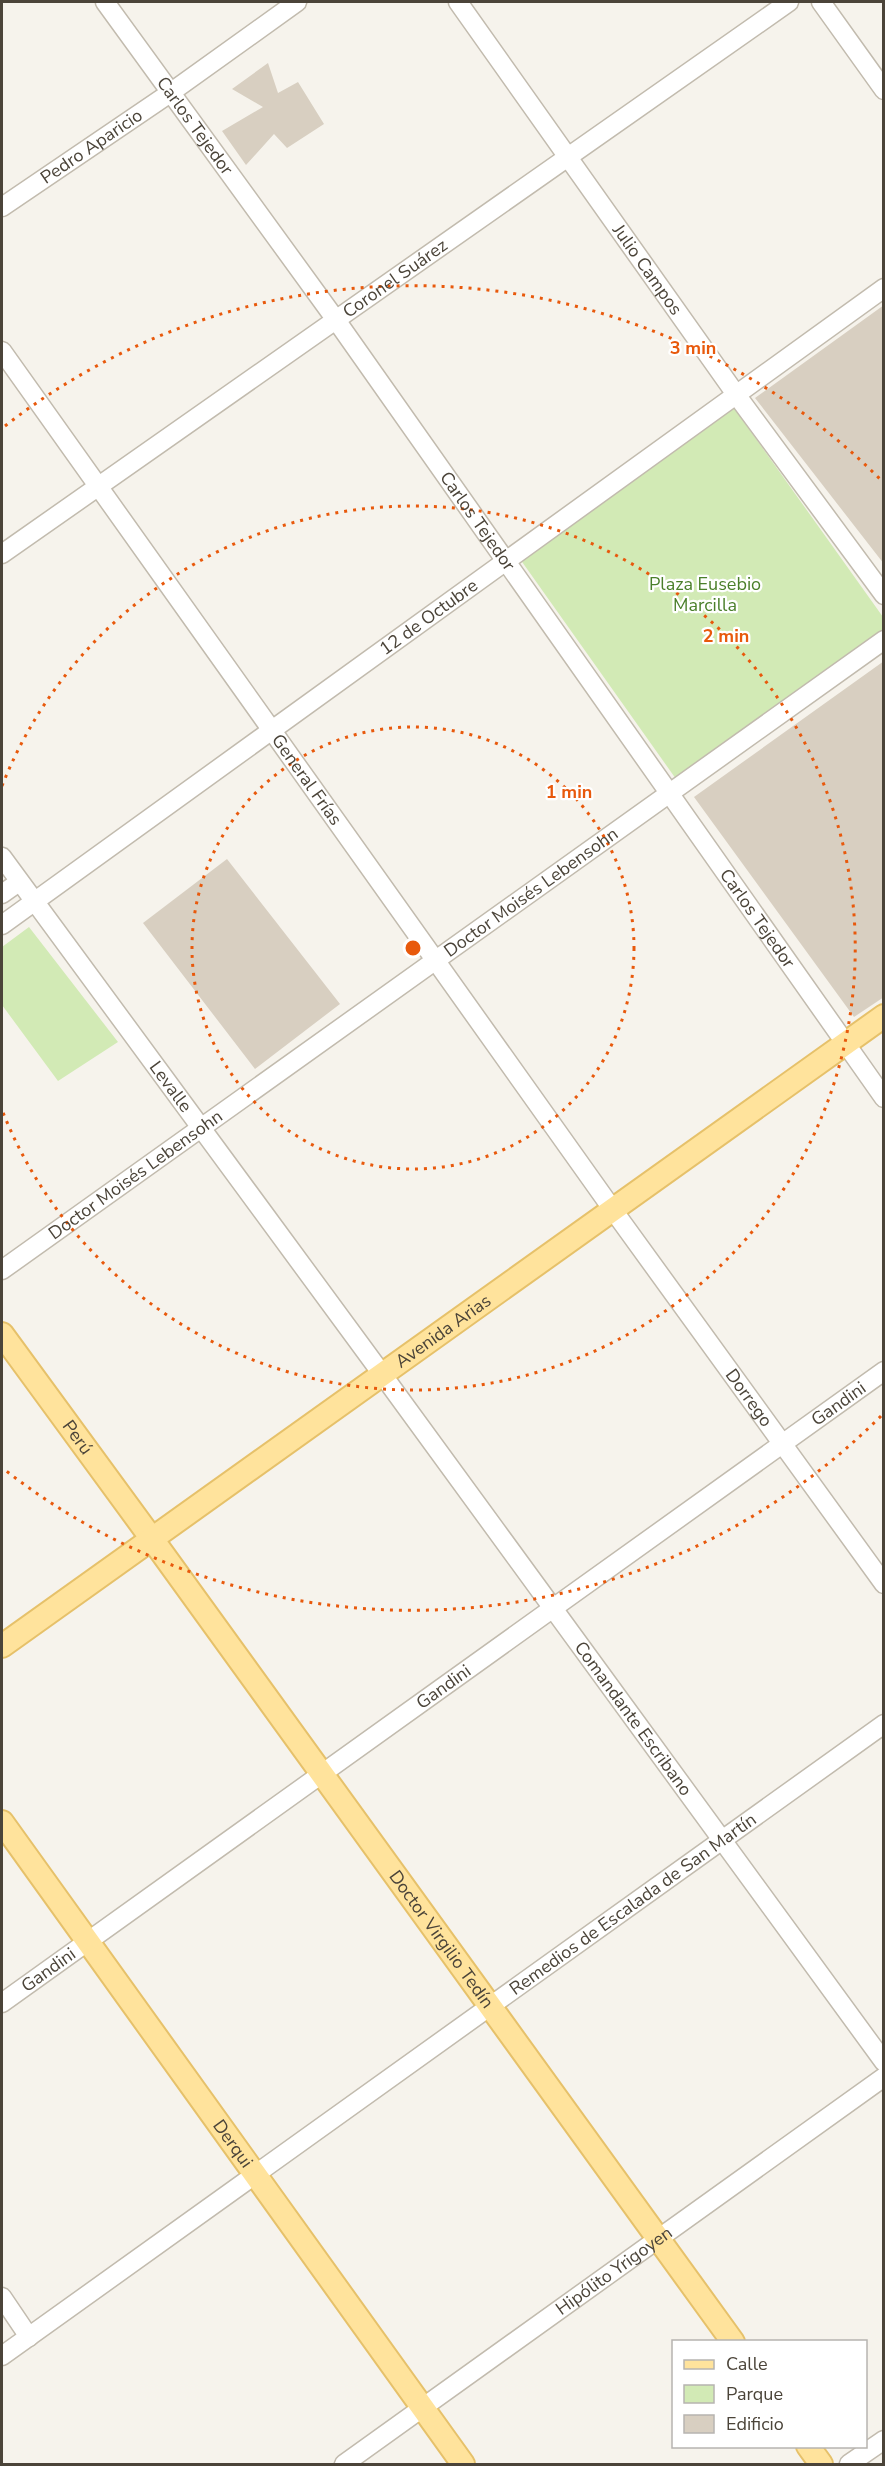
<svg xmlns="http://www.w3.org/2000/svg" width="885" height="2466" font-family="'Nunito Sans',sans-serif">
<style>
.green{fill:#d2eab5}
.building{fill:#d8cfc1}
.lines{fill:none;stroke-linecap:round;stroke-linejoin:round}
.minor-casing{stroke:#c2bbae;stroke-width:21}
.major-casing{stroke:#e6c16a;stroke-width:26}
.minor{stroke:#fff;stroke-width:18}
.major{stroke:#ffe39c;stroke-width:22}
.ring{fill:none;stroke:#e8590c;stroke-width:3;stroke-dasharray:3 6}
.labels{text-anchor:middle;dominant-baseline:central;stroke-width:4.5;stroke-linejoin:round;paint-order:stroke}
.street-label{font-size:18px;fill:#4b4439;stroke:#fff}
.park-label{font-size:18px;fill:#4a7f2a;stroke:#fff}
.centre{fill:#e8590c;stroke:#fff;stroke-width:3}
.ring-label{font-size:18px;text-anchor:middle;font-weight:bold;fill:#e8590c;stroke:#fff;stroke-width:4.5;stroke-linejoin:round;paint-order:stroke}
</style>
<rect width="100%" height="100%" fill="#f6f3ec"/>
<path class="green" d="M734,408L883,617V629L676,779L520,559Z
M29,927L118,1042L58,1081L2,1005V947Z"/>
<path class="building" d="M268,63L278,93L298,82L324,124L287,148L274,134L246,165L222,131L263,107L232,89Z
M884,305V564L755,398Z
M884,661V997L854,1017L694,797Z
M227,859L340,1004L255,1069L143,923Z"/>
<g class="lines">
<g class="minor-casing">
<g id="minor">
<path id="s1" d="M105,2L336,320L884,1098"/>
<path id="s2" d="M458,2L735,393L884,595"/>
<path d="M821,2L884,90"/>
<path id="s3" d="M2,207L170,93L297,2"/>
<path id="s4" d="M2,351L613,1210L884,1584"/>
<path id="s5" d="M2,554L789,2"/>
<path id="s6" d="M2,857L382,1374L884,2062"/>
<path d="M2,894L19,882"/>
<path id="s7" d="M2,925L884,288"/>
<path id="s8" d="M2,1270L884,640"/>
<path id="s9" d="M2,2003L884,1371"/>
<path d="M2,2297L29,2337"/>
<path id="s10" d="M2,2356L884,1724"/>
<path id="s11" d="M344,2464L884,2077"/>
<path d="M849,2464L884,2440"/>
</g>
</g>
<g class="major-casing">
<g id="major">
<path id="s12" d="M2,1334L152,1539L733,2342"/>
<path id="s13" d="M2,1646L884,1016"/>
<path id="s14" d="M2,1822L463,2464"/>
<path d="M808,2446L821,2464"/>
</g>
</g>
<use href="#minor" class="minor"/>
<use href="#major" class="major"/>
</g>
<g class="ring">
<circle cx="413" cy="948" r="221"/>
<path d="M2 786A442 442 0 1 1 2 1110"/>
<path d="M881 1416A662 662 0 0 1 5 1470M5 426A662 662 0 0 1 881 480"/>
</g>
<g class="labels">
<g class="street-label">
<text stroke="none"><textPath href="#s1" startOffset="153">Carlos Tejedor</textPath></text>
<text stroke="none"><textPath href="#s3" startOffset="108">Pedro Aparicio</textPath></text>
<text stroke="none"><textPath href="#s2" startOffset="328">Julio Campos</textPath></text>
<text stroke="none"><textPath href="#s5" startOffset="480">Coronel Suárez</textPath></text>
<text stroke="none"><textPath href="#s1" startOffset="639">Carlos Tejedor</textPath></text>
<text stroke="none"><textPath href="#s7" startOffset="526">12 de Octubre</textPath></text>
<text stroke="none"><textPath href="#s4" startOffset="526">General Frías</textPath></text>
<text stroke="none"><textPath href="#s8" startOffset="650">Doctor Moisés Lebensohn</textPath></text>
<text stroke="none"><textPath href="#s1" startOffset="1125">Carlos Tejedor</textPath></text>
<text stroke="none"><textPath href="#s6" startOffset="285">Levalle</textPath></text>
<text stroke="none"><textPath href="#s8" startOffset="164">Doctor Moisés Lebensohn</textPath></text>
<text stroke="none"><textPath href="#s13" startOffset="542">Avenida Arias</textPath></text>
<text stroke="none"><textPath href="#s4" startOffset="1286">Dorrego</textPath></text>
<text stroke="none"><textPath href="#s9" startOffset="1029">Gandini</textPath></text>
<text stroke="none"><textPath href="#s12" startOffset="128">Perú</textPath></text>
<text stroke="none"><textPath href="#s9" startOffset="543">Gandini</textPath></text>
<text stroke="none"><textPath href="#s6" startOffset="1068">Comandante Escribano</textPath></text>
<text stroke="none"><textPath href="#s10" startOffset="776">Remedios de Escalada de San Martín</textPath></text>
<text stroke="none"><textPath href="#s12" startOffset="748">Doctor Virgilio Tedín</textPath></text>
<text stroke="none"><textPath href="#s9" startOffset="57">Gandini</textPath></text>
<text stroke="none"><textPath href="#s14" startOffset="396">Derqui</textPath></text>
<text stroke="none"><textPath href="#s11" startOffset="332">Hipólito Yrigoyen</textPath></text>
</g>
<g class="park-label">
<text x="705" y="584">Plaza Eusebio<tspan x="705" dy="21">Marcilla</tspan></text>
</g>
</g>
<circle cx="413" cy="948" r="9" class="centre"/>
<g class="ring-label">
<text x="693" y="354">3 min</text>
<text x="726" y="642">2 min</text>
<text x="569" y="798">1 min</text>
</g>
<rect width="885" height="2466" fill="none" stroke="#4b4439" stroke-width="6"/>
<rect x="672" y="2340" width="195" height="108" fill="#ffffff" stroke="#b7b4b0" stroke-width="1.5"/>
<rect x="684" y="2360" width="30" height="9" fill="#ffe39c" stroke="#b7b4b0" stroke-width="1.5"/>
<text x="726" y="2370" font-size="18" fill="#4b4439">Calle</text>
<rect x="684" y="2385" width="30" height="18" fill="#d2eab5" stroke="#b7b4b0" stroke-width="1.5"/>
<text x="726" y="2400" font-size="18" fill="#4b4439">Parque</text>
<rect x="684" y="2415" width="30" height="18" fill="#d8cfc1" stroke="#b7b4b0" stroke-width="1.5"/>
<text x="726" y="2430" font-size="18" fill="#4b4439">Edificio</text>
</svg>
